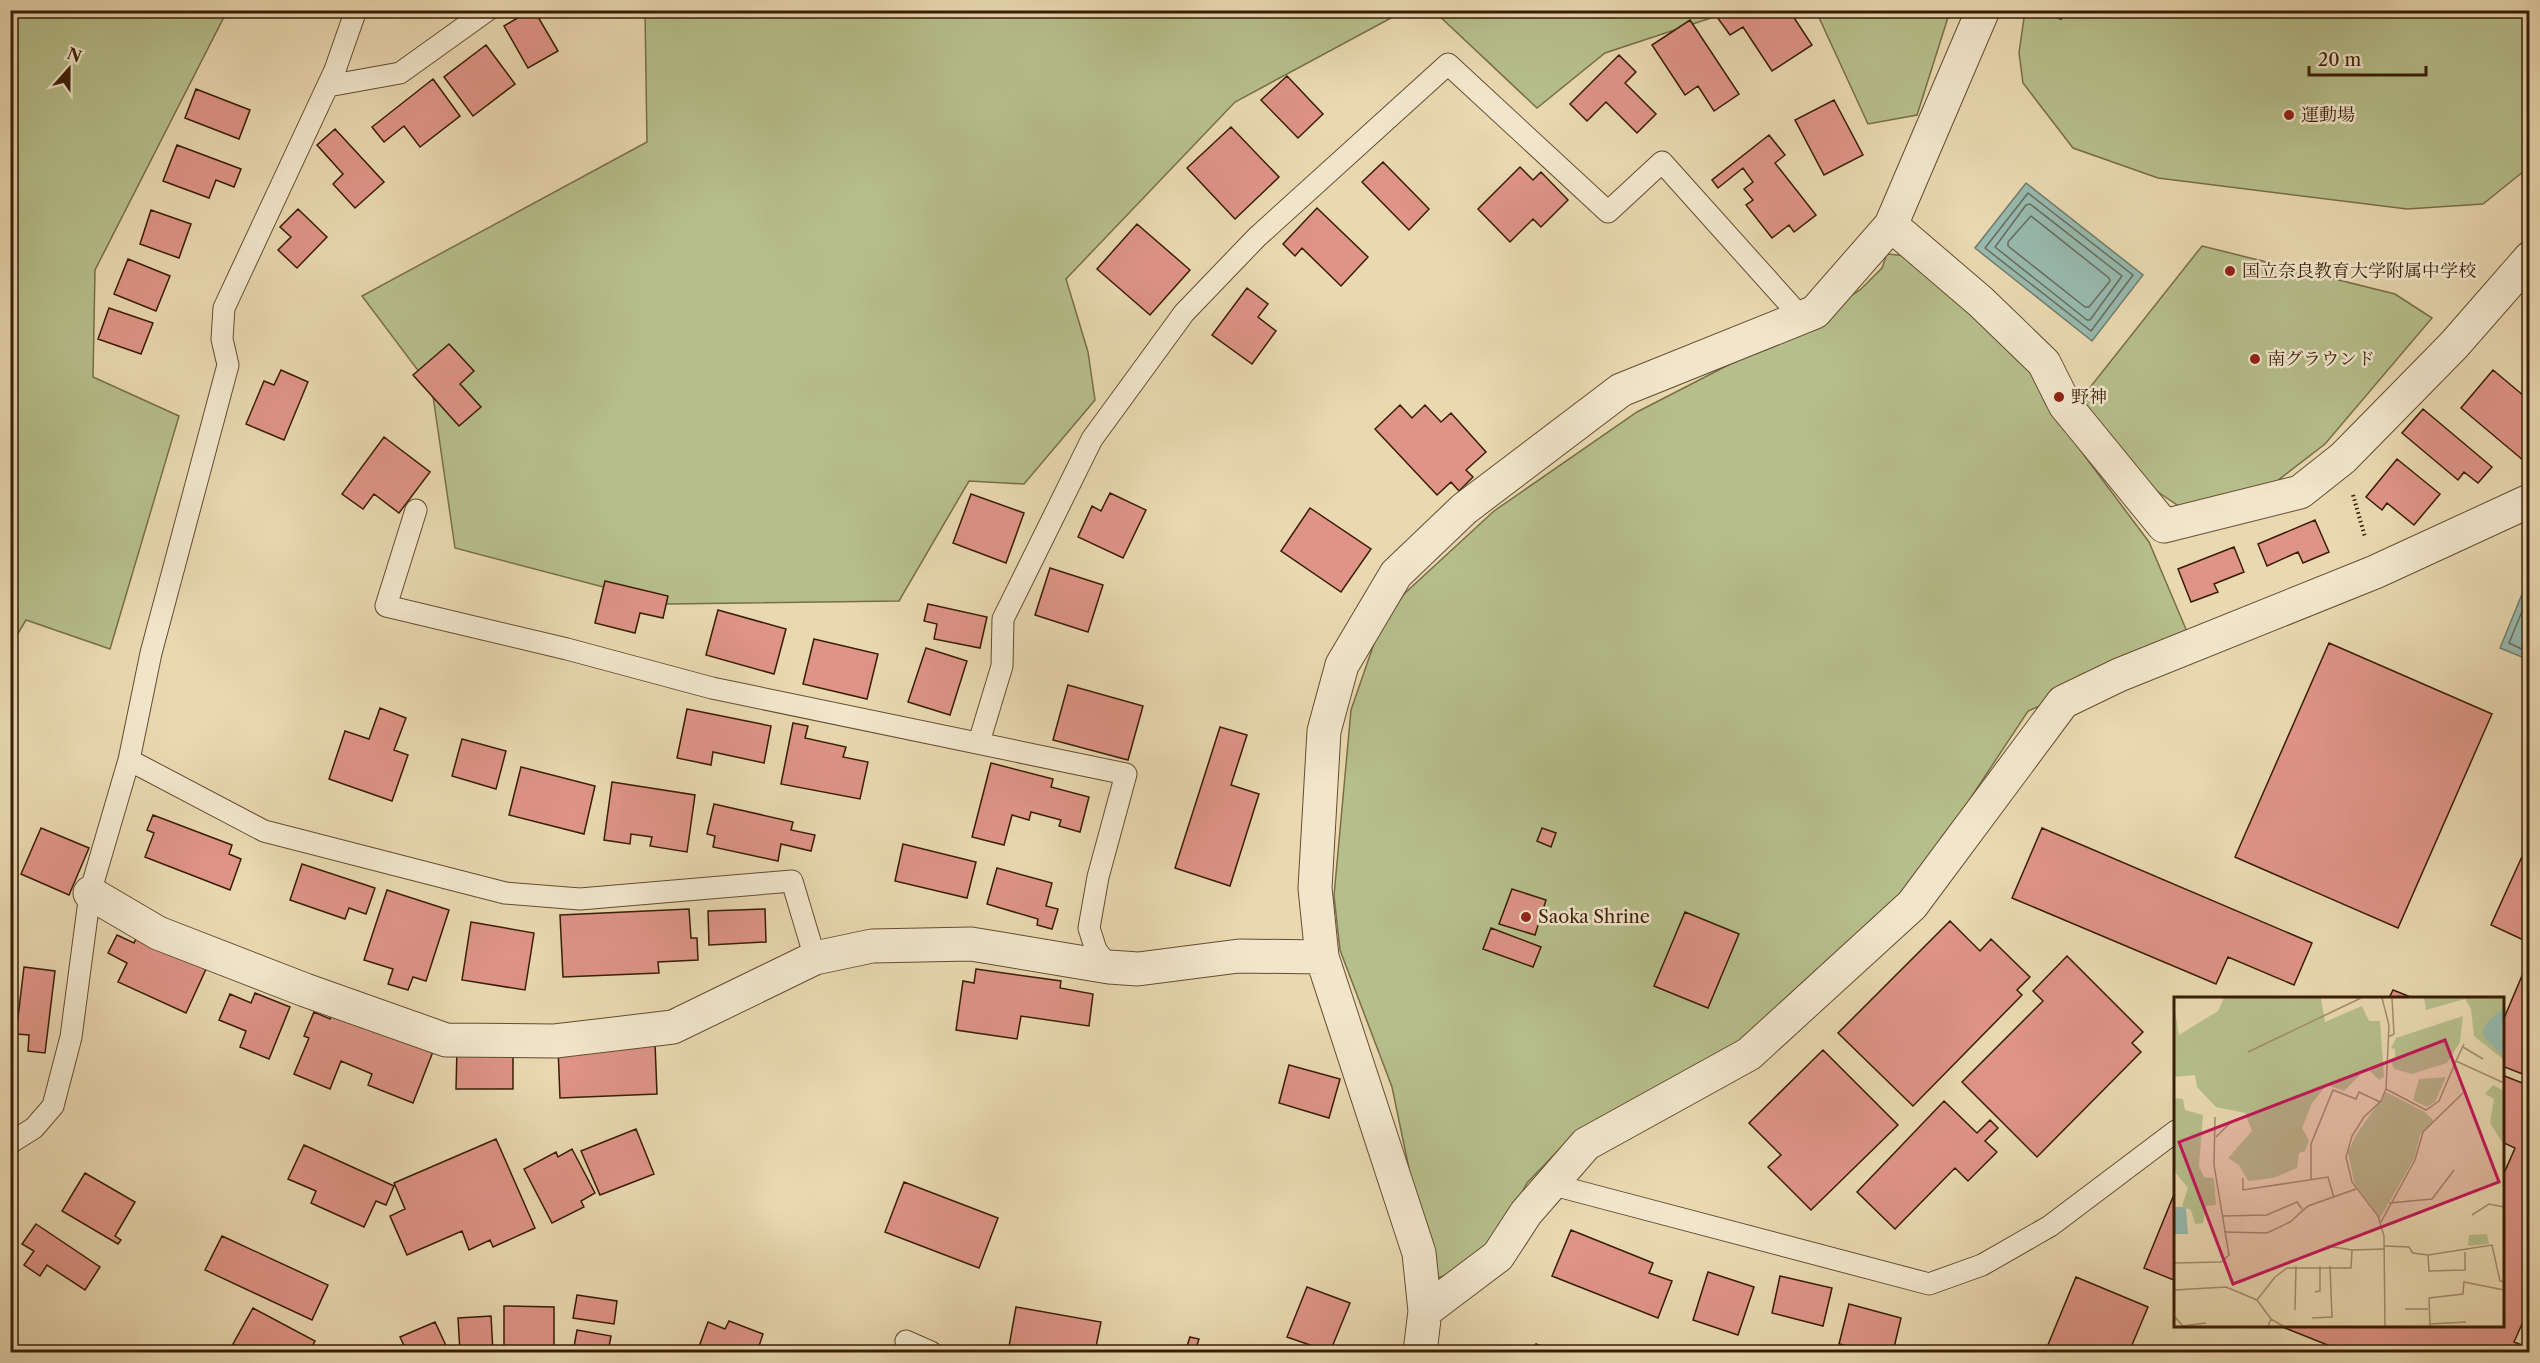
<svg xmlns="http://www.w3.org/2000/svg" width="2540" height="1363" font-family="'Libre Caslon Text','Noto Serif JP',serif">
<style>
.green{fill:#b6bf8b;stroke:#786e48;stroke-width:1.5}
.water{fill:#97b9ae;stroke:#717b6b;stroke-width:1.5}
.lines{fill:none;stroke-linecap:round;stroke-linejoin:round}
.shore{stroke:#686b5a;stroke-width:1.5}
.building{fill:#de9487;stroke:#391d06;stroke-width:1.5}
.service-casing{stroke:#654c30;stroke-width:23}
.minor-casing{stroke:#654c30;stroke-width:35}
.path{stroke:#391d06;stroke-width:4;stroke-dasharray:1.5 3;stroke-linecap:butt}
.service{stroke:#f1e6cc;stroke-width:21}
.minor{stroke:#f1e6cc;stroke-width:33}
.poi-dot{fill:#8f2418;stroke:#f1e6cc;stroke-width:2}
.labels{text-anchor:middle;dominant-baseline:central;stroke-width:5;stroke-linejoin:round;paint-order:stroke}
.poi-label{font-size:18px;fill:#391d06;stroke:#f1e6cc;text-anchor:start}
.inset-road{fill:none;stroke:#a38d6c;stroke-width:1.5}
.view{fill:#c2185b;fill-opacity:0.15;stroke:#c2185b;stroke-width:3}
.inset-edge{fill:none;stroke:#391d06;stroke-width:3}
</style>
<rect width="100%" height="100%" fill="#e9d8b0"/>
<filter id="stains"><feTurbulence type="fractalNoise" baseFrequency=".00333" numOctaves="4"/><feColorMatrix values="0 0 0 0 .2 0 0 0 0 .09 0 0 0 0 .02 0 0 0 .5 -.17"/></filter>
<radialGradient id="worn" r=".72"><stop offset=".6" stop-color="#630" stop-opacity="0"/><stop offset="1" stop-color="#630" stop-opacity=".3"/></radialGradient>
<path class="green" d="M11,10L227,11L95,270L93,377L179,416L110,649L26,620L11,645Z
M2064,10L2529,11V167L2483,204L2407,209L2158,178L2073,148L2023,83L2019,53L2025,11H2039L2061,19Z
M645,11H1404L1235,102L1066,279L1088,352L1095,400L1024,484L969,481L899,601L668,604L455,548L432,389L362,296L647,142Z
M1434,11H1732L1605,53L1537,108Z
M1816,11H1950L1917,115L1868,124Z
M2202,246L2395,294L2432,318L2325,444L2264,491L2180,507L2133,475L2080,400Z
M1887,254L1908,256L2034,373L2045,403L2149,542L2191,641L2028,711L1904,899L1742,1042L1574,1134L1527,1183L1496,1242L1460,1272L1432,1279L1392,1087L1340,950L1334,896L1351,710L1378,632L1404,594L1494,511L1637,412L1808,324L1860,290L1882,268Z"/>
<path class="water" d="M2026,183L2143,275L2092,341L1975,248Z
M2529,577V660L2500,648Z"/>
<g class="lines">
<path class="shore" d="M2028,193L2133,275L2091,331L1985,248Z
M2030,204L2122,276L2090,320H2087L1995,247L2026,205Z
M2031,216L2109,278L2110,281L2089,307H2085L2008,246V242Z
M2530,592L2509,643L2530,653"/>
</g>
<path class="building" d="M531,10H534L558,51L528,68L504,26Z
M1728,10H1789L1812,45L1772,71L1743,27L1730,35L1717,17Z
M2039,10H2064L2061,19Z
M1690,20L1739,94L1714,111L1698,86L1685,95L1652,45Z
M486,45L515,84L473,116L444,77Z
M1619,55L1636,72L1625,83L1656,114L1637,133L1606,102L1587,121L1570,104Z
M1287,76L1323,114L1298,138L1261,100Z
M433,79L460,116L420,147L404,126L384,142L372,127Z
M196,89L250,110L239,139L185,118Z
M1834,100L1863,155L1824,175L1795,120Z
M1231,127L1279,177L1235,219L1187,168Z
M335,129L384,182L355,208L333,184L343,174L317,145Z
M1769,135L1785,155L1775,163L1816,215L1794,232L1789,225L1772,238L1746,205L1753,200L1744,189L1753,182L1743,168L1718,188L1712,180Z
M177,145L241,169L234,187L216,180L209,198L163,181Z
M1383,162L1429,209L1409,230L1362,182Z
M1520,167L1533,180L1541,172L1568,200L1541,227L1533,219L1510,242L1478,209Z
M1317,208L1368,257L1341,286L1302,248L1295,256L1283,244Z
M298,209L327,237L297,268L278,250L291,237L280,227Z
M151,210L191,224L179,258L140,244Z
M1137,224L1190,270L1150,315L1097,269Z
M128,259L170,276L156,311L114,294Z
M1247,288L1268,304L1258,317L1276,331L1252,364L1212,335Z
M109,308L153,323L141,354L98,339Z
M449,344L474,371L460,384L481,407L459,426L413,375Z
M281,370L308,382L284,440L246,424L264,381L274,385Z
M2493,370L2530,401V466L2461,408Z
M1400,405L1412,418L1425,405L1441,422L1451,413L1486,452L1466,470L1473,477L1459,491L1451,482L1437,495L1375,429Z
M2423,409L2492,467L2478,483L2464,472L2458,480L2402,433Z
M384,437L430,472L399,513L374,494L363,509L342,494Z
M2397,459L2440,494L2414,525L2387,503L2382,510L2366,497Z
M1110,493L1146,510L1123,558L1078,537L1092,506L1101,511Z
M971,494L1024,513L1006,563L953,543Z
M1310,508L1371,549L1341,592L1281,551Z
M2315,520L2329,552L2303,563L2298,552L2267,566L2258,544Z
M2234,547L2244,572L2214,584L2218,592L2191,602L2178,569Z
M1050,568L1103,585L1088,632L1035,615Z
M605,581L668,596L663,618L640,613L635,633L595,623Z
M928,604L987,617L980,648L934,639L937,624L924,621Z
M718,610L786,629L774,674L706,655Z
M814,639L878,654L867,699L803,684Z
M2329,643L2492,714L2398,928L2235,857Z
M926,648L967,661L950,715L908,702Z
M1068,685L1143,706L1128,760L1053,740Z
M380,708L406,718L394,750L408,755L392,801L329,779L345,731L369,739Z
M687,709L771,726L764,763L713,752L711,765L677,758Z
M793,723L808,726L805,738L846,747L843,757L868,762L860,799L781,784Z
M1220,727L1247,735L1231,785L1259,794L1230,886L1175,868Z
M462,739L506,751L496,789L452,776Z
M991,763L1053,779L1051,787L1089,797L1080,832L1059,826L1061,820L1031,812L1029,820L1012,815L1004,845L972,837Z
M521,767L595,786L584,834L509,815Z
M612,782L695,795L687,852L650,846L652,837L631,834L630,844L604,840Z
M714,804L793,822L791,830L815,835L811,851L781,844L778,861L713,847L715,836L707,834Z
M153,815L232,845L229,854L241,859L230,890L145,857L154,833L147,830Z
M41,828L89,848L69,895L21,874Z
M1542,828L1556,833L1551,847L1537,841Z
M2042,828L2312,943L2294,985L2228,957L2216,984L2012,898Z
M2530,839V943L2491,925Z
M903,844L976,862L967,898L895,881Z
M302,864L375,888L366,914L349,908L345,919L290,900Z
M997,868L1052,883L1046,906L1058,909L1052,929L1037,925L1038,919L987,904Z
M1512,889L1546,900L1535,935L1499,924Z
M387,890L449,910L426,981L413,977L408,990L388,984L393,969L364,960Z
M689,909L691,938H697L698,960L658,962L659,973L563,977L560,915Z
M765,909L766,942L709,945L708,911Z
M1685,912L1739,934L1708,1008L1654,986Z
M1950,921L1980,951L1991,939L2030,977L2017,990L2022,995L1913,1106L1838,1033Z
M471,922L534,933L525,990L462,980Z
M1491,928L1541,947L1533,967L1483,949Z
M117,935L134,943L137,936L206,969L186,1013L118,982L127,963L108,953Z
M2067,956L2143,1032L2132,1043L2141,1052L2037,1157L1962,1082L2043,1001L2033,991Z
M2527,964L2530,965V1077L2502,1066V1023Z
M24,967L55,971L45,1053L28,1051L29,1035L16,1034Z
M976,969L1061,981L1060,988L1093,994L1089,1026L1021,1016L1017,1039L956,1030L963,981L974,983Z
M2393,990L2413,998H2389Z
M255,993L290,1007L269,1059L240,1047L246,1031L219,1020L230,994L251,1003Z
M334,1008L434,1049L413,1103L368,1085L372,1074L341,1061L330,1089L294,1074L309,1038L304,1036L314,1012L330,1019Z
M655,1043L657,1094L560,1098L558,1047Z
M457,1048H513V1089H456Z
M1823,1050L1898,1125L1811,1210L1768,1167L1781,1155L1749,1123Z
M1289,1065L1340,1079L1329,1118L1279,1103Z
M2502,1075L2530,1086V1306L2514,1342L2530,1348V1352H2345L2280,1326H2502V1178L2515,1148L2502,1142Z
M1944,1101L1977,1133L1990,1120L1998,1128L1985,1141L1997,1152L1968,1181L1955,1168L1895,1229L1857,1192Z
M636,1129L654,1174L600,1195L581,1151Z
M496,1139L535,1228L493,1247L490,1240L469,1250L462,1231L407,1255L390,1216L405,1209L394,1183Z
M304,1145L394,1186L386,1205L376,1201L364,1227L311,1203L316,1191L288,1179Z
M572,1149L595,1193L581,1201L584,1207L552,1223L524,1169L556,1152L558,1157Z
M85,1173L135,1202L115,1236L121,1240L118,1244L62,1211Z
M904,1182L998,1218L979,1268L885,1232Z
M2175,1192H2176V1281L2144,1268Z
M36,1224L100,1267L85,1290L47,1265L40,1276L24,1265L34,1251L22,1244Z
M1571,1230L1653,1263L1649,1273L1672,1281L1658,1318L1552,1276Z
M222,1236L328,1285L312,1320L205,1270Z
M1708,1272L1754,1287L1738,1335L1693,1320Z
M1780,1276L1832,1288L1823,1326L1772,1313Z
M2076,1277L2148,1307L2129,1352H2045Z
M1307,1287L1350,1303L1330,1352L1287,1337Z
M577,1295L617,1301L614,1324L573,1318Z
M1849,1304L1901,1318L1893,1352H1877L1839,1344Z
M504,1306L554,1307V1352H504Z
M1016,1307L1101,1322L1095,1352H1008Z
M253,1308L315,1341L309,1352H249L233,1344Z
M491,1316L493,1352H460L458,1318Z
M729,1321L763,1334L757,1352H697L708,1322L725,1329Z
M435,1322L449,1352H407L400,1337Z
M577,1330L611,1336L608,1352H573Z
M1190,1337L1199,1339L1195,1352H1172L1173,1346L1186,1349Z
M1536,1344L1556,1352H1532Z
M397,1346L400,1352H383Z"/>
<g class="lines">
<g class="service-casing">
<path id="service" d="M328,86L400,73L488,10
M416,510L386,606L567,649L712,688L1126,774L1098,877L1089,928L1096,950L1109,967
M979,742L1002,666L1003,619L1092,439L1184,313L1257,237L1448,64L1608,212L1662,162L1801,317
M129,760L264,831L505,893L580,899L792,881L815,958
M10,1143L34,1128L53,1106L71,1037L90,893L129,760L151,653L228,365L222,339L224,308L335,70L356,10
M1550,1184L1929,1284L1982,1265L2050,1226L2176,1131
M906,1341L931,1352"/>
</g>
<g class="minor-casing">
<path id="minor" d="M1891,225L1981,302L2044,363L2065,405L2164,526L2300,492L2343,458L2454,345L2530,258
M90,893L158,933L305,990L446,1040L555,1041L673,1027L815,958L872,946L971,944L1109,967L1138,969L1239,956L1322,957
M1425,1311L1498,1256L1526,1213L1586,1144L1749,1054L1912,905L2063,702L2119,675L2375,572L2527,502
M1420,1352L1425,1311L1419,1253L1322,957L1315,888L1324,731L1342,665L1396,574L1464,509L1621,390L1815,312L1891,225L1983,10"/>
</g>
<path class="path" d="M2353,495L2365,537"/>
<use href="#service" class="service"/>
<use href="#minor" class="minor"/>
</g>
<g class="poi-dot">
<circle cx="2289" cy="115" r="6"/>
<circle cx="2230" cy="271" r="6"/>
<circle cx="2255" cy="359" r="6"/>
<circle cx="2059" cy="397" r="6"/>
<circle cx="1526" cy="917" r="6"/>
</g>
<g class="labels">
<g class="poi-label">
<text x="2301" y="115">運動場</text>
<text x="2242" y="271">国立奈良教育大学附属中学校</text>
<text x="2267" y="359">南グラウンド</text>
<text x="2071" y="397">野神</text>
<text x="1538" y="917">Saoka Shrine</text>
</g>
</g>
<g transform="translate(2174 997)">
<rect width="330" height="330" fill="#e9d8b0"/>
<path d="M50,1H147L151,25L188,9L195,24H206L210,80L205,83L193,71L170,94L153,88L138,106L128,131L135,143L131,154L125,156L123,171L99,181L74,184L65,168L54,161L78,134L71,116L42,110L23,90L21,78L0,80V8L5,38L44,14ZM250,1H330V63L300,39L297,12L291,2L252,13ZM289,19L286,45L273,66L238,77L220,72L217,64H221V52L217,51L222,41ZM272,80L261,105L253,110L239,103L245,82ZM319,88L330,94V148L316,126L320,102L311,97ZM212,95L251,115L260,124L246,138L240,162L206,221L180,185L174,155L182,138ZM0,101L9,102L11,113L29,118L25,169L30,180L40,181L42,208L32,209L29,226L21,227L17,213L8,209L14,191L0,174ZM313,237L315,247L294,249L295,238Z" fill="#b6bf8b"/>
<path d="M330,10V60L308,37L311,28ZM0,210H12L14,237H1Z" fill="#97b9ae"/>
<path class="inset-road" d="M208,1L215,28L212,92L207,104L190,120L178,139L172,160L178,185L204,219L210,239L211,329M214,40L220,37L218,1M289,50L309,62M74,55L187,1M282,64L290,47M212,92L252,113L265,104L282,64L330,86M42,140L56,126M69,181V193L154,180L160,201M137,183V147L159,93L182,102L185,95L206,105M215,206L258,202L280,173M298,218L315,207L330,210M49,219L93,218L123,205L128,212M207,225L241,163L249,135L289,96M50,235L93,236L116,225L134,209L182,192M153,249L178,253M211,249L235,250L239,256L254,258L318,248L326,284L330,285M254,258L255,274L291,273V255M0,266L47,265L55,258L40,168L41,120M0,293L52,290L83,303L101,280L113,271H177L178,253L211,252M141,295L146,294V269M83,303L97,322M231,312H254M121,313L122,269M1,320L9,329L32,326M138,321L158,320L156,269M256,327L292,325M94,329L97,322L109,329M256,329L255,301L289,297L290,285L330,293"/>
<path class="view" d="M271,43L325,185L59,287L5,145Z"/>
<rect width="330" height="330" class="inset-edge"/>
</g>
<rect width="2540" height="1363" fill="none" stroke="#e9d8b0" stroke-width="36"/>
<rect x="12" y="12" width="2516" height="1339" fill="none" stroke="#391d06" stroke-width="3"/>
<rect x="18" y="18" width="2504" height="1327" fill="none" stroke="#391d06" stroke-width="1.5"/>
<g transform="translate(69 69) rotate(21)" stroke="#f1e6cc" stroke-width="4.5" paint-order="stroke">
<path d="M0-4.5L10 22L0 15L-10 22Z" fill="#391d06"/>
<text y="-9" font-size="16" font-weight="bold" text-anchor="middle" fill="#391d06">N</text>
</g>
<path d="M2309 66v9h117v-9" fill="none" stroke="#391d06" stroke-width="3"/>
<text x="2318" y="66" font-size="18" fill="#391d06" stroke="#f1e6cc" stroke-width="4.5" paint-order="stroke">20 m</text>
<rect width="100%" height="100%" filter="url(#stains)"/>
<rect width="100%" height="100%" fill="url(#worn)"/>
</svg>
